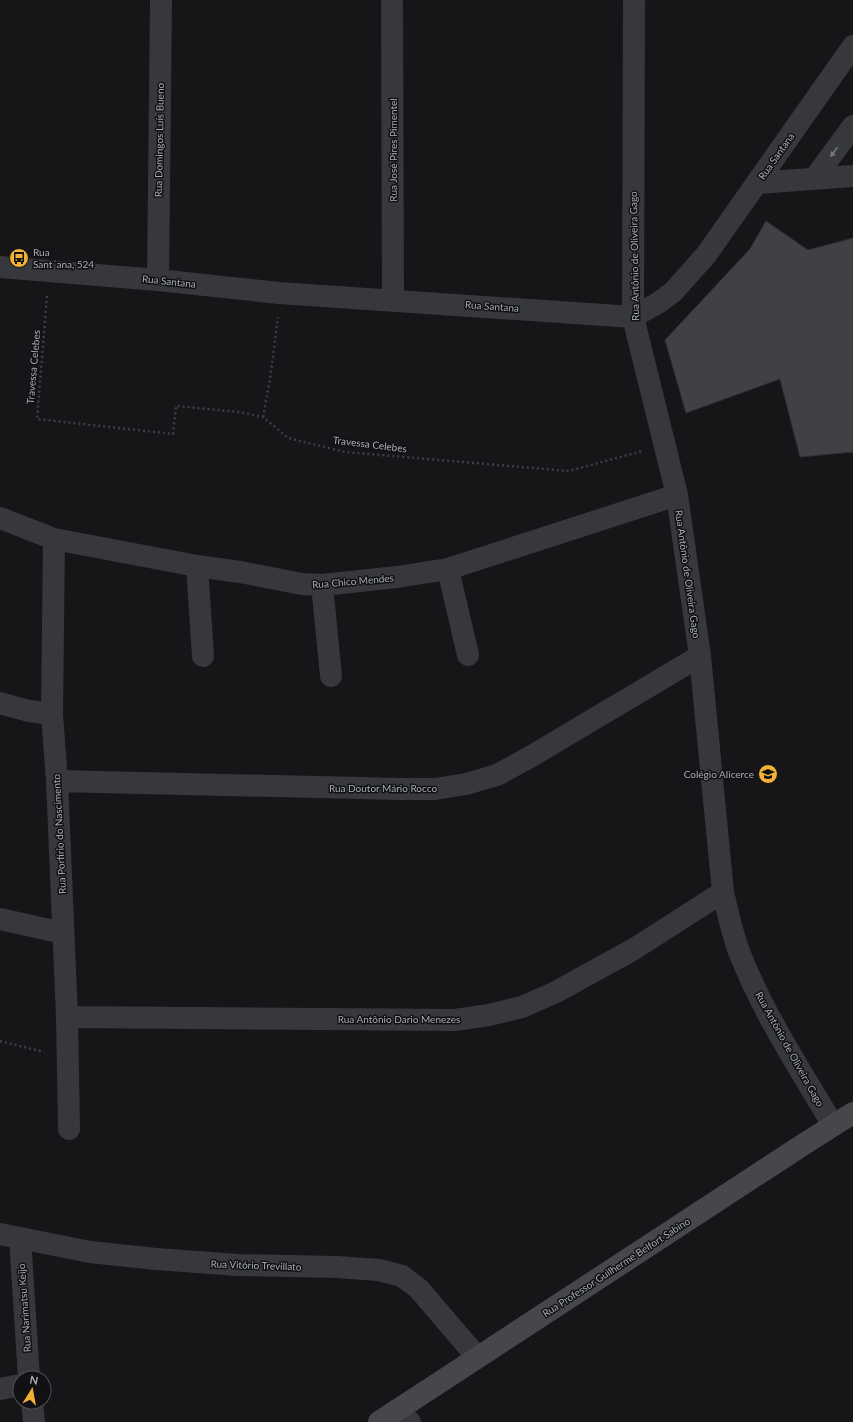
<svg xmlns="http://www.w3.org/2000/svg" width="853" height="1422" font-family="Lato,sans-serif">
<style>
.building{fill:#404145;stroke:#303034}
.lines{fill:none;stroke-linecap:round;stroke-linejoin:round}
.path{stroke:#3d3f44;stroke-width:2.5;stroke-dasharray:2 3;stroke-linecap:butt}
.street{stroke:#37383d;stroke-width:22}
.secondary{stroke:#45474d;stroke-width:22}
.oneway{fill:#757881}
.labels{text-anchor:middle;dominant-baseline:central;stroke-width:3;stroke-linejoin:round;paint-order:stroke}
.street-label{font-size:10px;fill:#a8adb8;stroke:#111113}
.poi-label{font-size:10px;fill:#a8adb8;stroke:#111113;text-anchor:start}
</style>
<rect width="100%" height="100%" fill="#161618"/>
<path class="building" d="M766,221L808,250L853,238V452L800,457L780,379L686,413L665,340L750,249Z"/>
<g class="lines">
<path class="path" d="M47,296L37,419L173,434L176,406L239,412L263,417L288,438L345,452L569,471L642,451
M263,417L270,379L278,317
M0,1041L44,1052"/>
<path class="street" d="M392,0L393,299
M634,0L633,317L677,495L700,656L723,892C728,913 732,934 740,954C763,1013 801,1071 833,1125
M814,179L853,126
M757,183L853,176
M0,267L158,280L279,293L633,317L658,303L673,292L706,255L853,46
M158,280L161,0
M0,518L54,539L197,566L240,572L302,584L322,585L397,577L448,569L677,495
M54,539L52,714L57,781L67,1017L69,1129
M197,566L203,656
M448,569L468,655
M322,585L331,676
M0,703L29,711L52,714
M57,781L400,789H435L466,784L497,775L530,757L700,656
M0,919L63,933
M67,1017L455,1020L489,1015L522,1007L556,992L634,949L723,892
M0,1234L90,1252L156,1259L238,1265L337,1267L379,1270L402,1276L419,1289L477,1357
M20,1238L29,1378
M0,1389L20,1385
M32,1402L34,1422
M397,1410L410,1422"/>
<path class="secondary" d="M379,1422L801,1146L853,1113"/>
</g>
<defs><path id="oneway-solid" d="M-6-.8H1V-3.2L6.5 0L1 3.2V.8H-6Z"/></defs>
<use class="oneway" href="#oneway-solid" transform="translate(834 152) rotate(126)"/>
<defs>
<g id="bus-disc" transform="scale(1)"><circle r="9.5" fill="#f2b134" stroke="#111113"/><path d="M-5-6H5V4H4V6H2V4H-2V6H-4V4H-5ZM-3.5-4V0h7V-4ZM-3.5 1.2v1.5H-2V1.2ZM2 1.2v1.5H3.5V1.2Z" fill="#111"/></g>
<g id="school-disc" transform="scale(1)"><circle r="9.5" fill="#f2b134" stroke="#111113"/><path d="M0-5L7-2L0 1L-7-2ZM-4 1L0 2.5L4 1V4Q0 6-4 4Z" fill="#111"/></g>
</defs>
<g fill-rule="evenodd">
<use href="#bus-disc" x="19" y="258"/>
<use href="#school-disc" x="768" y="774"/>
</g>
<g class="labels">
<g class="street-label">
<text transform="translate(159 140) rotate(-89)">Rua Domingos Luís Bueno</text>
<text transform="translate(393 150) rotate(-90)">Rua José Pires Pimentel</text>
<text transform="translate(776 156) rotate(-55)">Rua Santana</text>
<text transform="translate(634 256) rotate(-91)">Rua Antônio de Oliveira Gago</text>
<text transform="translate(169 281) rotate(6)">Rua Santana</text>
<text transform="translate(492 306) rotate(4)">Rua Santana</text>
<text transform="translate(33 367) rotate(-85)">Travessa Celebes</text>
<text transform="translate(370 444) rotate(7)">Travessa Celebes</text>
<text transform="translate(688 574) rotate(82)">Rua Antônio de Oliveira Gago</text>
<text transform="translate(353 581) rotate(-5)">Rua Chico Mendes</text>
<text x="383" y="788">Rua Doutor Mário Rocco</text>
<text transform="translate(59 834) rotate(-93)">Rua Porfírio do Nascimento</text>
<text x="399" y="1019">Rua Antônio Dario Menezes</text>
<text transform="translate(790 1049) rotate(61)">Rua Antônio de Oliveira Gago</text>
<text transform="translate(256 1265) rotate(2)">Rua Vitório Trevillato</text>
<text transform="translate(616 1267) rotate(-33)">Rua Professor Guilherme Belfort Sabino</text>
<text transform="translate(24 1308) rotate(-94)">Rua Narimatsu Keijo</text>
</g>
<g class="poi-label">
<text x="33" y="252">Rua<tspan x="33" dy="12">Sant´ana, 524</tspan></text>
<text x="754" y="774" text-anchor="end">Colégio Alicerce</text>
</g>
</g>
<g transform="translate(32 1390) rotate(11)"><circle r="19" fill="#111113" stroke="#4d4f55"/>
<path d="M0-3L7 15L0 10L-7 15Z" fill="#f2b134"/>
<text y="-6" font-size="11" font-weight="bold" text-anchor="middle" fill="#a8adb8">N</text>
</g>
</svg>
